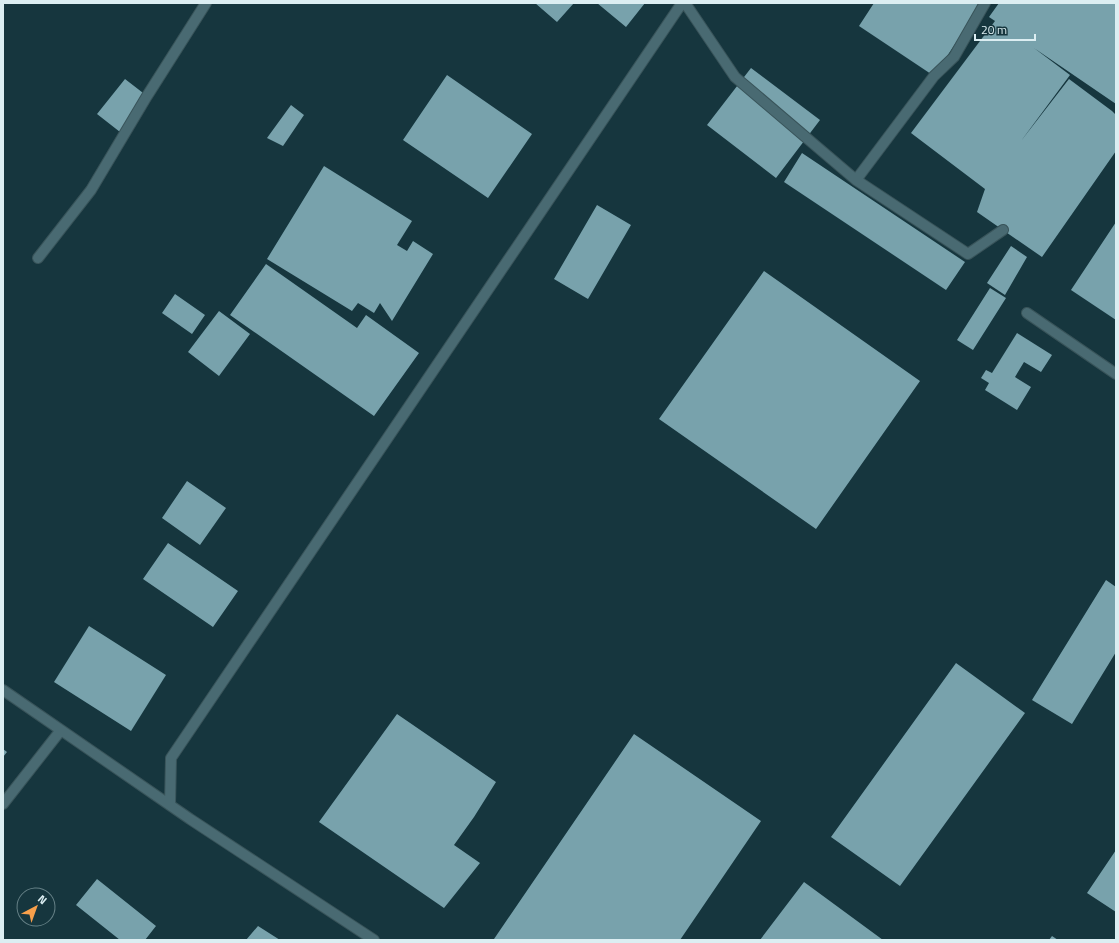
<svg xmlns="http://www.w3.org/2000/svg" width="1119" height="943" font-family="'Titillium Web',sans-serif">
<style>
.building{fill:#78a2ac}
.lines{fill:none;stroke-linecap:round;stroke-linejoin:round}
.minor-casing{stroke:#39545a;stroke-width:12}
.minor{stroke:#496a72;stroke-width:10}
</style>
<rect width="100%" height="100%" fill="#16363e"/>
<path class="building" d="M535,3H574L557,22Z
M597,3H645L626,27Z
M874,3H982L934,76L859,26Z
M999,3H1116V104L1034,48L1070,75L1021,141L1069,79L1112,111L1116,115V151L1042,257L977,212L985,189L911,133L995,21L989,17Z
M751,68L820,120L776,178L707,125Z
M447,75L532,134L488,198L403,140Z
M125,79L147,96L120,132L97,114Z
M291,105L304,115L283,146L267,138Z
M802,153L965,262L946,290L784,182Z
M324,166L412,221L397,245L407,251L413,241L433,254L392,321L380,303L374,313L358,303L352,311L267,259Z
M597,205L631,225L588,299L554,279Z
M1116,222V320L1071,290Z
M1011,246L1027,257L1005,295L987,283Z
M266,264L357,328L366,315L419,353L374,416L230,315Z
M764,271L920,381L816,529L659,419Z
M990,288L1006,298L973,350L957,340Z
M175,294L205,315L192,334L162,313Z
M219,311L250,334L219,376L188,352Z
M1017,333L1052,355L1041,372L1024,362L1015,377L1031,387L1017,410L985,390L989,383L981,378L986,370L992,373Z
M187,481L226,508L200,545L162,518Z
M168,543L238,591L213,627L143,579Z
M1106,580L1116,587V652L1072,724L1032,700Z
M89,626L166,675L131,731L54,682Z
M956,663L1025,713L900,886L831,837Z
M397,714L496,782L474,817L454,845L480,863L444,908L319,822Z
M634,734L761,821L680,940H495L494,939Z
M3,749L7,752L3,757Z
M1116,850V912L1087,893Z
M97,879L156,926L145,940H120L76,905Z
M804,882L883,940H760Z
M258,926L280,940H246Z
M1052,936L1058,940H1049Z"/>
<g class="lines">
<g class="minor-casing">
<path id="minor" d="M685,3L735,77L856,180L968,254L1003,230
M856,180L934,76L954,57L985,3
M38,258L91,190L147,96L206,3
M1027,313L1116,374
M3,690L190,819L374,940
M3,804L61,730
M170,805L171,758L682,3"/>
</g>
<use href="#minor" class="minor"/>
</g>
<rect width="1119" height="943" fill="none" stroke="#dceef2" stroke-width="8"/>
<g transform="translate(36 907) rotate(41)"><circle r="19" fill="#16363e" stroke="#658086"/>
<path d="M0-3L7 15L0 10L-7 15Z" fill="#f8a04b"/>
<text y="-6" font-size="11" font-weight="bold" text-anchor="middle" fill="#dceef2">N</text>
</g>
<path d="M975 34v6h60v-6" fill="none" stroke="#dceef2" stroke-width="2"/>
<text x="981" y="34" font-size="12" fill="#dceef2" stroke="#16363e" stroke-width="3" paint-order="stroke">20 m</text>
</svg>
